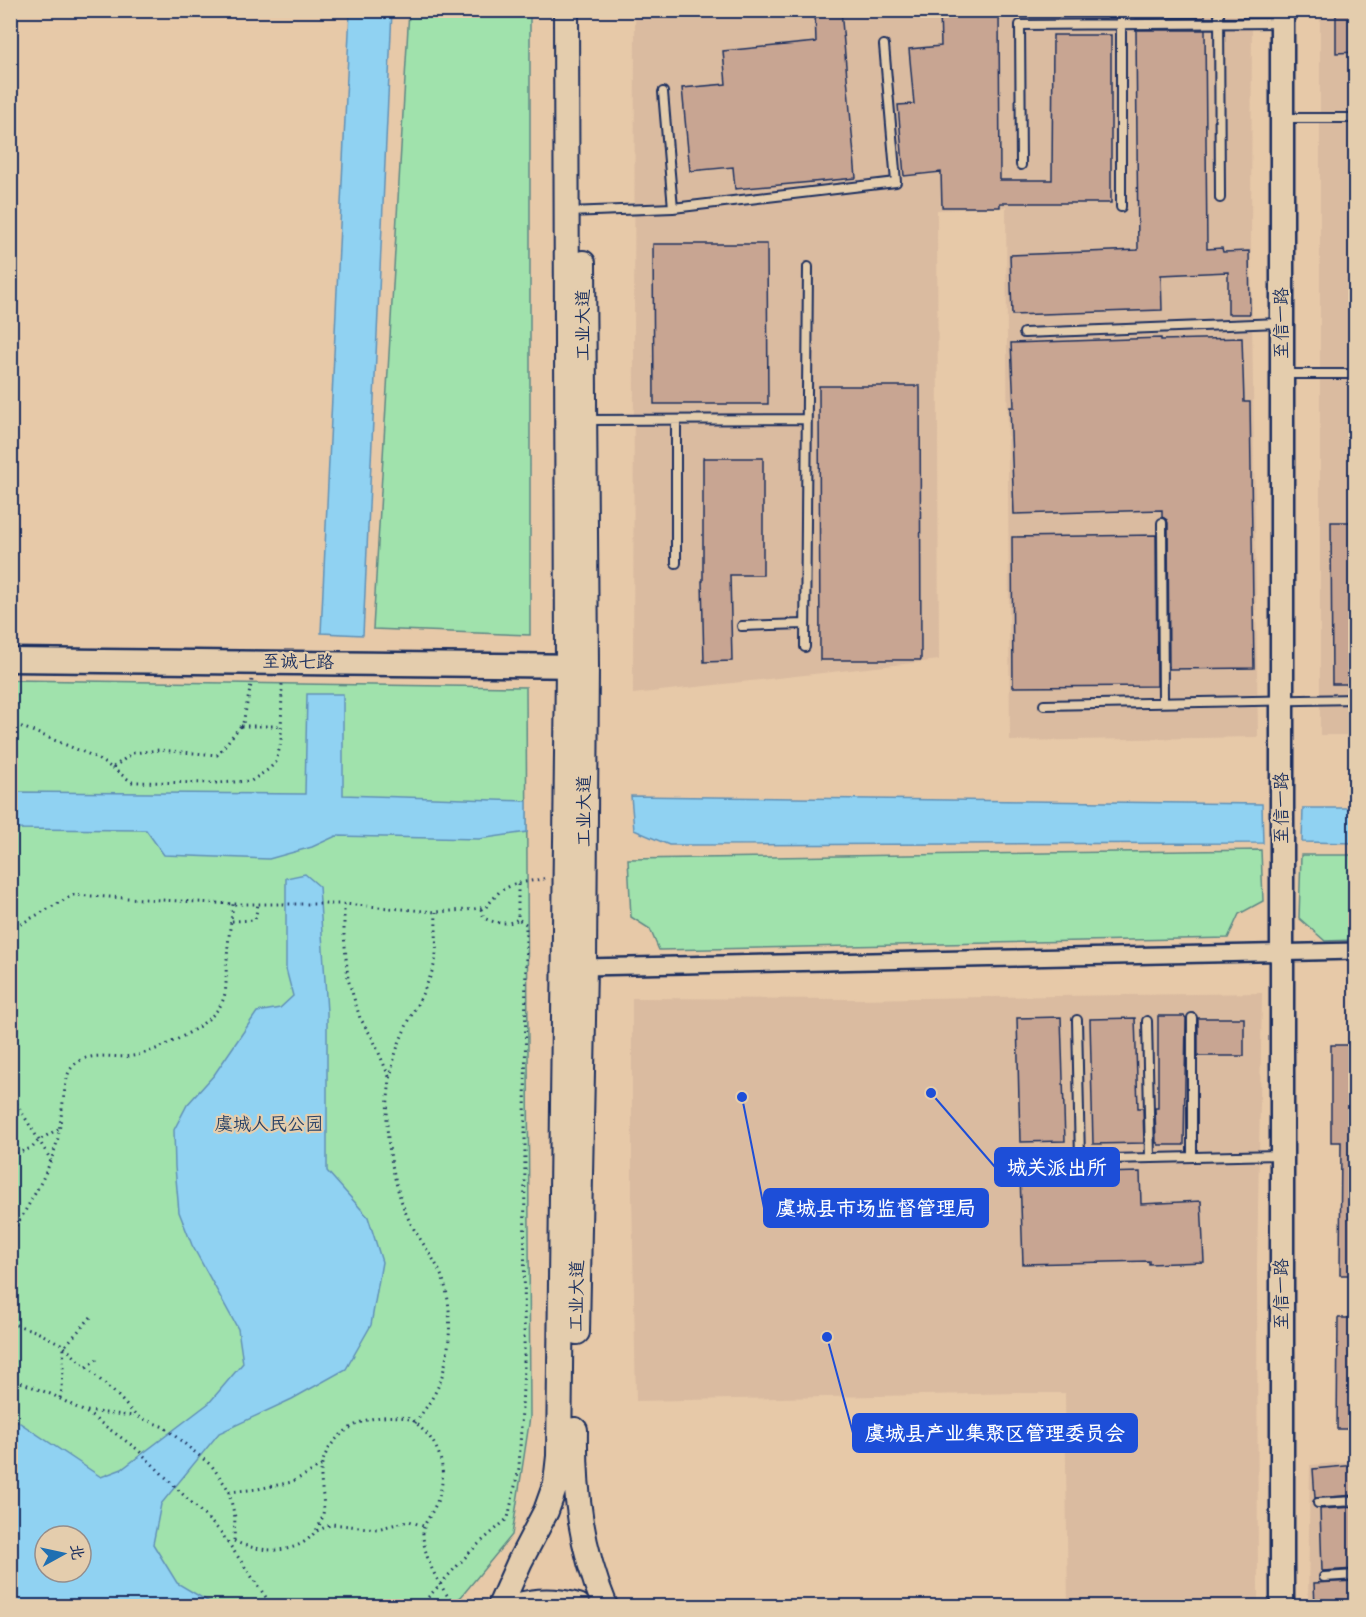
<svg xmlns="http://www.w3.org/2000/svg" width="1366" height="1617" font-family="Kalam,'LXGW WenKai TC',sans-serif">
<style>
.built{fill:#dabba0}
.green{fill:#a0e2ac;stroke:#5e8885;stroke-width:1.5;fill-rule:evenodd}
.water{fill:#90d2f2;stroke:#6191b7;stroke-width:1.5;fill-rule:evenodd}
.building{fill:#c8a592;stroke:#1b2f5e;stroke-width:1.5}
.lines{fill:none;stroke-linecap:round;stroke-linejoin:round}
.lane-casing{stroke:#1b2f5e;stroke-width:12}
.street-casing{stroke:#1b2f5e;stroke-width:20}
.secondary-casing{stroke:#1b2f5e;stroke-width:27}
.primary-casing{stroke:#1b2f5e;stroke-width:28}
.path{stroke:#1b2f5e;stroke-width:3;stroke-dasharray:1.5 4.5;stroke-linecap:butt}
.lane{stroke:#e4cdad;stroke-width:8}
.street{stroke:#e4cdad;stroke-width:15}
.secondary{stroke:#e4cdad;stroke-width:22}
.primary{stroke:#e4cdad;stroke-width:24}
.labels{text-anchor:middle;dominant-baseline:central;stroke-width:4.5;stroke-linejoin:round;paint-order:stroke}
.street-label{font-size:18px;fill:#1b2f5e;stroke:#e4cdad}
.park-label{font-size:18px;fill:#284166;stroke:#e4cdad}
.leader{fill:none;stroke:#1d4ed8;stroke-width:2}
.callout-dot{fill:#1d4ed8;stroke:#e4cdad;stroke-width:2}
.callout{fill:#1d4ed8;stroke:#1d4ed8;stroke-width:2}
.callout-label{font-size:20px;text-anchor:middle;font-weight:bold;fill:#fff}
</style>
<rect width="100%" height="100%" fill="#e7c9a8"/>
<filter id="ink" filterUnits="userSpaceOnUse"><feTurbulence type="fractalNoise" baseFrequency=".0167" numOctaves="2"/><feDisplacementMap in="SourceGraphic" scale="12" xChannelSelector="R" yChannelSelector="G"/><feConvolveMatrix kernelMatrix="1 2 1 2 8 2 1 2 1" color-interpolation-filters="sRGB"/></filter>
<g filter="url(#ink)">
<path class="built" d="M635,11H1252L1251,246L1258,737L1010,741L1006,207L937,210L939,660L633,694Z
M1320,11H1355V735H1320Z
M1262,993L1257,1265L1258,1606H1068L1065,1393H1021L636,1401L632,1195V998L852,999Z
M1355,1462V1606H1308L1310,1465Z"/>
<path class="green" d="M409,10L530,11V635L373,629Z
M11,680L526,687L530,1417L512,1535L461,1597L447,1606H11ZM45,1536H81V1572H45Z
M1261,850L1263,901L1239,914L1228,938L659,950L650,929L631,917L628,859Z
M1301,855H1355V940L1325,941L1299,918Z"/>
<path class="water" d="M350,11H392L363,635L321,633Z
M307,694H343V795L527,801V832L479,839L336,836L312,847L269,859L164,855L146,830L11,829V792L305,794Z
M631,796L1262,804L1263,843L669,845L634,830Z
M1303,808H1355V843L1302,842Z
M305,874L319,886L327,1012V1171L368,1217L382,1262L371,1325L346,1369L292,1399L219,1433L161,1504L153,1544L177,1583L216,1606H11V1417L101,1477L122,1469L209,1403L243,1363L238,1329L192,1245L179,1212L175,1167L174,1130L187,1105L214,1075L257,1012L280,1008L293,996L286,969V878ZM45,1536H81V1572H45Z"/>
<path class="building" d="M815,10H841L856,178L735,189L733,167L690,171L682,88L726,84L723,51L816,42Z
M940,10H999L1000,180H1052L1053,35H1111V203H1000V207H942L941,172L904,176L898,105L914,104L909,49L941,46Z
M1136,10H1205V18H1136Z
M1336,10H1356V52L1336,53Z
M1136,30H1205L1207,249L1222,248L1223,252L1249,251L1250,314H1228V272L1161,275L1162,310L1012,315L1010,255L1138,250Z
M653,244H767L768,404H654Z
M1161,338V340L1242,338L1244,402H1250L1254,668L1169,669L1168,523L1167,520L1162,517V510L1014,514L1010,407H1014L1011,343Z
M819,386H920L921,660H820Z
M703,458H763V575H730L732,661L704,662L702,581H703Z
M1331,522H1356V684H1332Z
M1156,535L1157,686L1013,687L1012,537Z
M1158,1016H1184L1186,1018L1184,1145H1158V1143H1156L1155,1108H1158Z
M1061,1017L1065,1141L1020,1142L1017,1018Z
M1135,1018L1138,1108H1143L1144,1143L1093,1144L1090,1019Z
M1198,1018H1244V1056H1198Z
M1331,1045H1356V1275H1340L1341,1142H1331Z
M1140,1172L1141,1204L1201,1201L1204,1262L1149,1264V1261L1023,1264L1020,1175Z
M1338,1318H1356V1429H1337Z
M1356,1465V1495L1315,1498L1313,1469Z
M1356,1507V1569L1322,1571L1320,1509Z
M1356,1581V1606H1315L1314,1583Z"/>
<g class="lines">
<g class="lane-casing">
<path id="lane" d="M1121,10V207
M1219,10L1220,198
M663,92L673,208
M1285,118H1356
M1021,165L1020,25L1280,23
M568,212L673,208L896,182L884,45
M1024,333L1281,323
M1285,374H1356
M586,420L806,419
M676,420V563
M1162,523L1163,702
M742,626L805,624
M805,647L808,267
M1044,705L1356,699
M1077,1020L1080,1160
M1147,1021L1150,1158
M1192,1157V1018
M1025,1161L1279,1155
M1318,1503L1356,1501
M1324,1577L1356,1575"/>
</g>
<g class="street-casing">
<path id="street" d="M584,967L1356,951"/>
</g>
<g class="secondary-casing">
<path id="secondary" d="M10,660L586,666
M1282,1606V10"/>
</g>
<g class="primary-casing">
<path id="primary" d="M577,1332L584,967L586,666L583,263
M575,1430C574,1493 581,1548 605,1606
M500,1606L520,1561L546,1511L556,1483L559,1456L568,666L566,10
M516,1606C536,1600 557,1600 578,1606"/>
</g>
<path class="path" d="M10,722L93,756L112,768L133,753L159,750L217,755L243,723L252,680
M241,726H281
M112,768L132,782L218,783L251,781L269,769L276,762L281,742L282,682
M344,904V935L348,979L360,1018L373,1039L390,1079
M481,909L484,918C494,923 508,926 518,919V883
M232,921L255,920L258,904
M10,930L73,895L233,904H344L436,912L467,910L486,907L500,891L514,884L548,878
M10,1093L51,1160
M16,1153L32,1148L39,1140L60,1128
M10,1211L18,1222
M10,1236C28,1206 48,1175 57,1142C61,1127 64,1079 70,1070C85,1047 115,1061 138,1055C162,1049 215,1024 223,1000C228,988 225,971 227,959C228,940 231,922 233,904
M10,1323L35,1331L61,1344L119,1397L136,1416L164,1427L212,1466L228,1489L235,1517L234,1540
M86,1367L100,1357
M10,1378L53,1395L87,1413L137,1449L220,1531L272,1606
M60,1398L62,1389L64,1347L91,1317
M87,1411L134,1416
M415,1423C426,1408 437,1393 442,1376C451,1348 453,1304 442,1277C434,1257 420,1241 410,1222C397,1198 386,1144 387,1116C388,1090 391,1060 402,1036C412,1011 428,988 435,962C438,947 435,927 436,912
M229,1492L258,1489L292,1482L321,1466
M317,1531L332,1524L377,1529L409,1521L423,1526
M234,1541C262,1554 307,1557 321,1521C327,1507 321,1491 321,1476C320,1449 343,1428 367,1420C379,1416 400,1415 412,1420C415,1421 419,1426 422,1429C445,1450 448,1481 434,1508C429,1519 422,1524 423,1537C426,1564 440,1586 455,1606
M420,1606L472,1550L508,1518L519,1468L524,1367L526,924L518,919"/>
<use href="#lane" class="lane"/>
<use href="#street" class="street"/>
<use href="#secondary" class="secondary"/>
<use href="#primary" class="primary"/>
</g>
</g>
<g class="labels">
<g class="street-label">
<text transform="translate(1282 323) rotate(-90)">至信一路</text>
<text transform="translate(584 325) rotate(-90)">工业大道</text>
<text transform="translate(298 663) rotate(1)">至诚七路</text>
<text transform="translate(1282 808) rotate(-90)">至信一路</text>
<text transform="translate(585 811) rotate(-90)">工业大道</text>
<text transform="translate(1282 1294) rotate(-90)">至信一路</text>
<text transform="translate(578 1296) rotate(-89)">工业大道</text>
</g>
<g class="park-label">
<text x="269" y="1125">虞城人民公园</text>
</g>
</g>
<path class="leader" d="M931 1093L995 1167M742 1097L764 1208M827 1337L853 1433"/>
<g class="callout-dot">
<circle cx="931" cy="1093" r="6"/>
<circle cx="742" cy="1097" r="6"/>
<circle cx="827" cy="1337" r="6"/>
</g>
<g class="callout">
<rect x="995" y="1148" width="124" height="38" rx="6"/>
<rect x="764" y="1189" width="224" height="38" rx="6"/>
<rect x="853" y="1414" width="284" height="38" rx="6"/>
</g>
<g class="callout-label">
<text x="1057" y="1174">城关派出所</text>
<text x="876" y="1215">虞城县市场监督管理局</text>
<text x="995" y="1440">虞城县产业集聚区管理委员会</text>
</g>
<rect width="1366" height="1617" fill="none" stroke="#e4cdad" stroke-width="36"/>
<rect x="18" y="18" width="1330" height="1581" fill="none" stroke="#1b2f5e" stroke-width="2" filter="url(#ink)"/>
<g transform="translate(63 1554) rotate(82)"><circle r="28" fill="#e4cdad" stroke="#948e8d" stroke-width="1.5"/>
<path d="M0-4.5L10 22L0 15L-10 22Z" fill="#1f6fb2"/>
<text y="-9" font-size="16" font-weight="bold" text-anchor="middle" fill="#1b2f5e">北</text>
</g>
</svg>
